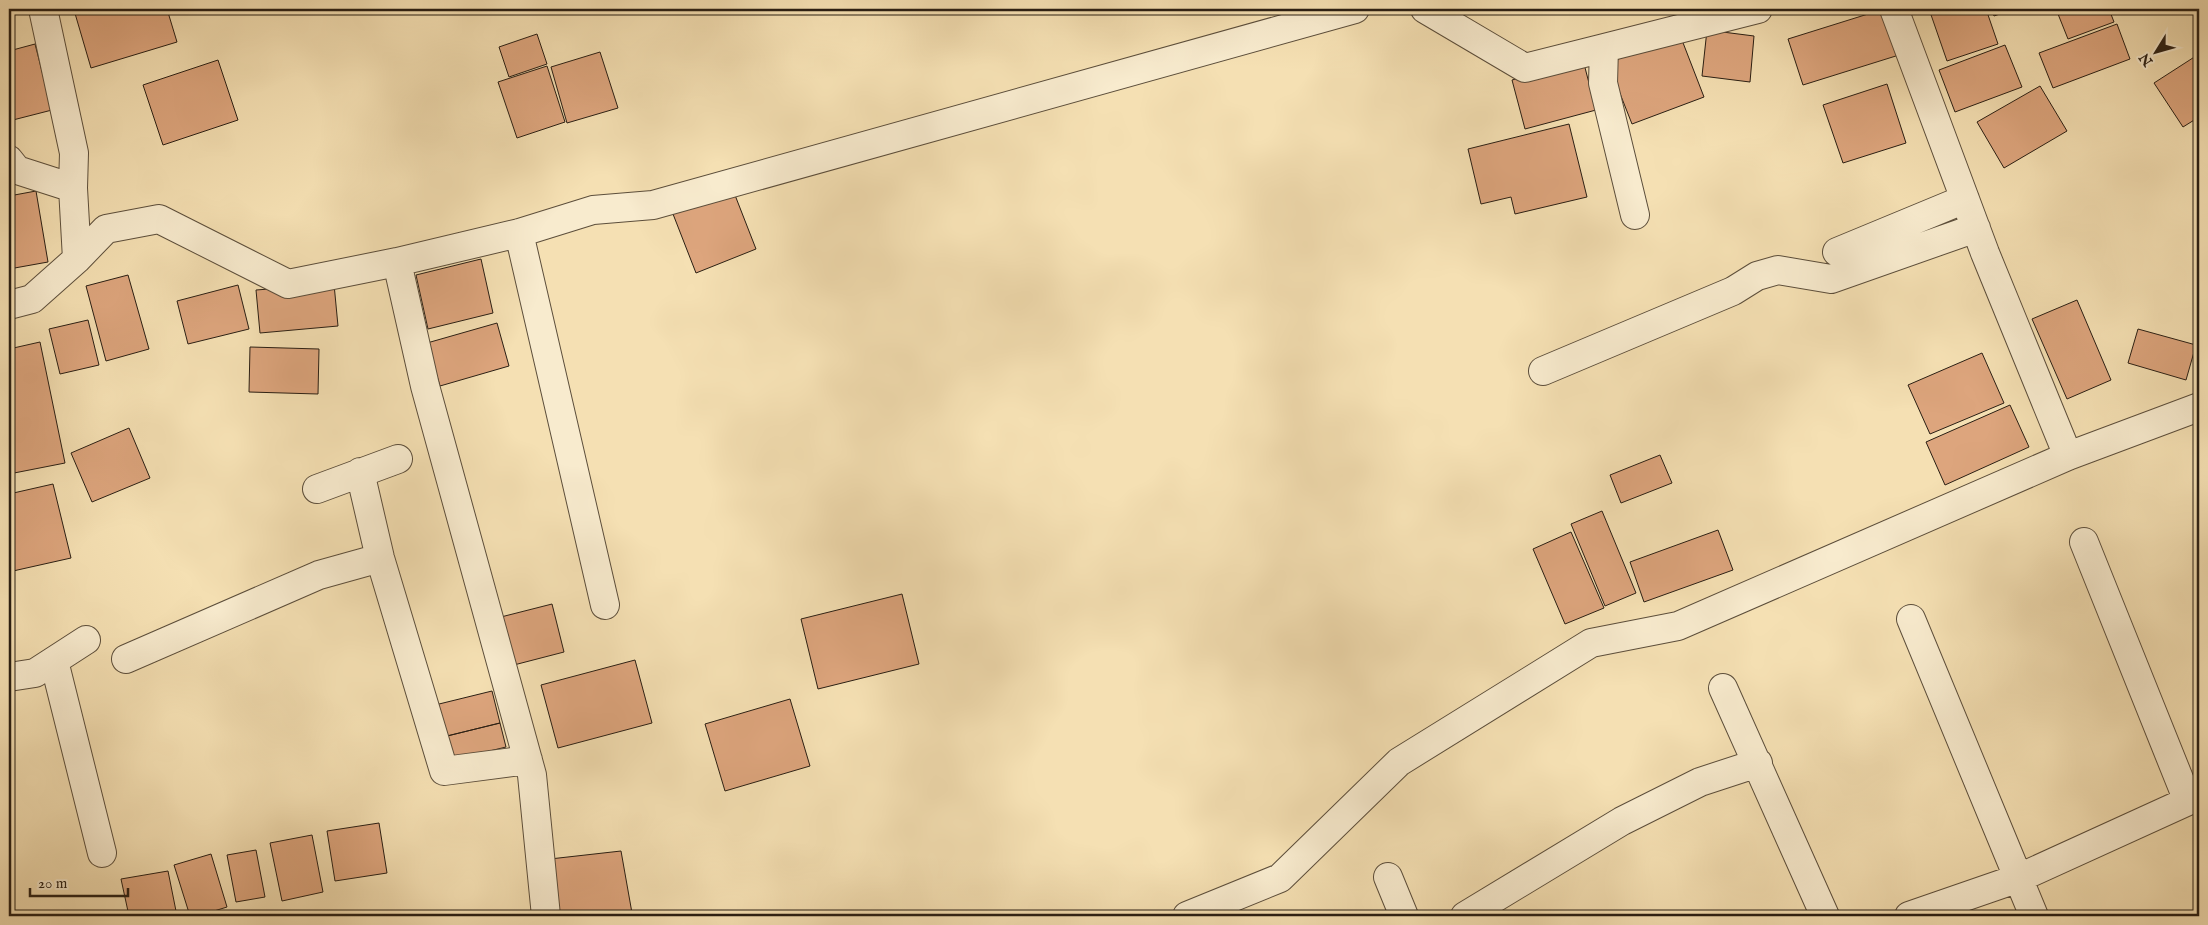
<svg xmlns="http://www.w3.org/2000/svg" width="2208" height="925" font-family="'IM FELL English',serif">
<style>
.building{fill:#dda57d;stroke:#291e13}
.lines{fill:none;stroke-linecap:round;stroke-linejoin:round}
.street-casing{stroke:#5c4e3b;stroke-width:30}
.street{stroke:#f8ebce;stroke-width:28}
</style>
<rect width="100%" height="100%" fill="#f5e0b3"/>
<filter id="stains"><feTurbulence type="fractalNoise" baseFrequency=".004" numOctaves="4"/><feColorMatrix values="0 0 0 0 .2 0 0 0 0 .09 0 0 0 0 .02 0 0 0 .5 -.17"/></filter>
<radialGradient id="worn" r=".72"><stop offset=".6" stop-color="#630" stop-opacity="0"/><stop offset="1" stop-color="#630" stop-opacity=".3"/></radialGradient>
<path class="building" d="M77,9H167L177,42L91,68L74,10Z
M1884,9L1899,55L1803,85L1788,39Z
M1929,9H1986L1998,44L1947,61Z
M1991,9H2014L1994,16Z
M2056,9H2109L2114,22L2068,39Z
M2117,24L2130,59L2053,88L2039,53Z
M1707,30L1754,36L1750,82L1702,76Z
M537,34L547,64L509,77L499,47Z
M1680,35L1704,97L1632,124L1608,63Z
M35,44L52,110L9,121V51Z
M2005,45L2022,87L1955,112L1939,70Z
M600,52L618,108L567,123L551,67Z
M2199,54V117L2183,127L2154,83Z
M218,60L238,120L163,145L143,85Z
M1583,60L1596,110L1525,129L1512,80Z
M547,66L565,122L517,138L498,82Z
M1887,84L1906,143L1843,163L1823,105Z
M2040,86L2067,131L2004,168L1977,122Z
M1569,124L1587,197L1515,214L1511,197L1481,204L1468,149Z
M733,190L756,249L696,273L673,214Z
M36,191L48,262L9,269V196Z
M481,259L493,313L428,329L416,275Z
M128,275L149,349L106,361L86,286Z
M334,284L338,326L260,333L256,290Z
M238,285L249,329L188,344L177,301Z
M2077,300L2111,380L2067,399L2032,319Z
M88,320L99,365L60,374L49,329Z
M497,323L509,366L440,386L427,343Z
M2138,329L2196,345L2186,380L2128,363Z
M40,342L65,463L9,474V349Z
M250,347L319,349L318,394L249,392Z
M1982,353L2004,403L1930,434L1908,385Z
M2010,405L2029,447L1945,485L1926,442Z
M129,428L150,478L92,502L71,453Z
M1660,455L1672,483L1621,503L1610,475Z
M53,484L71,558L13,571L9,552V494Z
M1602,511L1636,593L1605,606L1571,524Z
M1718,530L1733,570L1644,602L1630,562Z
M1571,532L1604,608L1565,624L1533,549Z
M902,594L919,664L818,689L801,619Z
M552,604L564,652L510,666L497,618Z
M635,660L652,723L558,748L541,685Z
M492,691L500,723L443,737L435,705Z
M790,699L810,766L725,791L705,724Z
M500,723L506,747L449,761L443,737Z
M379,823L387,873L335,881L327,831Z
M312,835L323,892L282,901L270,843Z
M256,850L265,897L236,902L227,855Z
M621,851L632,913L604,916H554L541,860Z
M211,854L227,907L198,916H190L174,865Z
M168,871L177,916H129L121,879Z"/>
<g class="lines">
<g class="street-casing">
<path id="street" d="M43,9L74,153L73,188L77,259
M1425,9L1525,68L1604,48
M1894,9L1985,253L2068,456
M9,160L17,170L73,188
M1635,215L1603,83L1604,48L1758,9
M519,233L605,605
M1837,252L1965,199
M397,262L425,386L532,775L546,916
M9,305L32,299L77,259L106,229L159,219L288,284L397,262L519,233L593,210L653,205L1355,9
M1543,371L1733,291L1757,276L1778,270L1831,279L1976,228
M360,472L380,558L444,771L528,760
M317,489L398,459
M2084,542L2188,801
M1911,619L2034,916
M126,659L319,575L380,558
M54,661L102,853
M9,677L35,673L86,640
M1723,688L1825,916
M1388,877L1404,916
M1187,916L1280,878L1399,762L1591,643L1678,626L2068,456L2199,407
M1465,916L1622,821L1700,782L1758,763
M1909,916L2019,878L2199,796"/>
</g>
<use href="#street" class="street"/>
</g>
<rect width="2208" height="925" fill="none" stroke="#f5e0b3" stroke-width="30"/>
<rect x="10" y="10" width="2188" height="905" fill="none" stroke="#291e13" stroke-width="2.5"/>
<rect x="15" y="15" width="2178" height="895" fill="none" stroke="#291e13"/>
<g transform="translate(2156 52) rotate(233)" stroke="#f8ebce" stroke-width="4" paint-order="stroke">
<path d="M0-4L9 19L0 12L-9 19Z" fill="#291e13"/>
<text y="-8" font-size="14" font-weight="bold" text-anchor="middle" fill="#291e13">N</text>
</g>
<path d="M30 888v8h98v-8" fill="none" stroke="#291e13" stroke-width="2.5"/>
<text x="38" y="888" font-size="15" fill="#291e13" stroke="#f8ebce" stroke-width="4" paint-order="stroke">20 m</text>
<rect width="100%" height="100%" filter="url(#stains)"/>
<rect width="100%" height="100%" fill="url(#worn)"/>
</svg>
